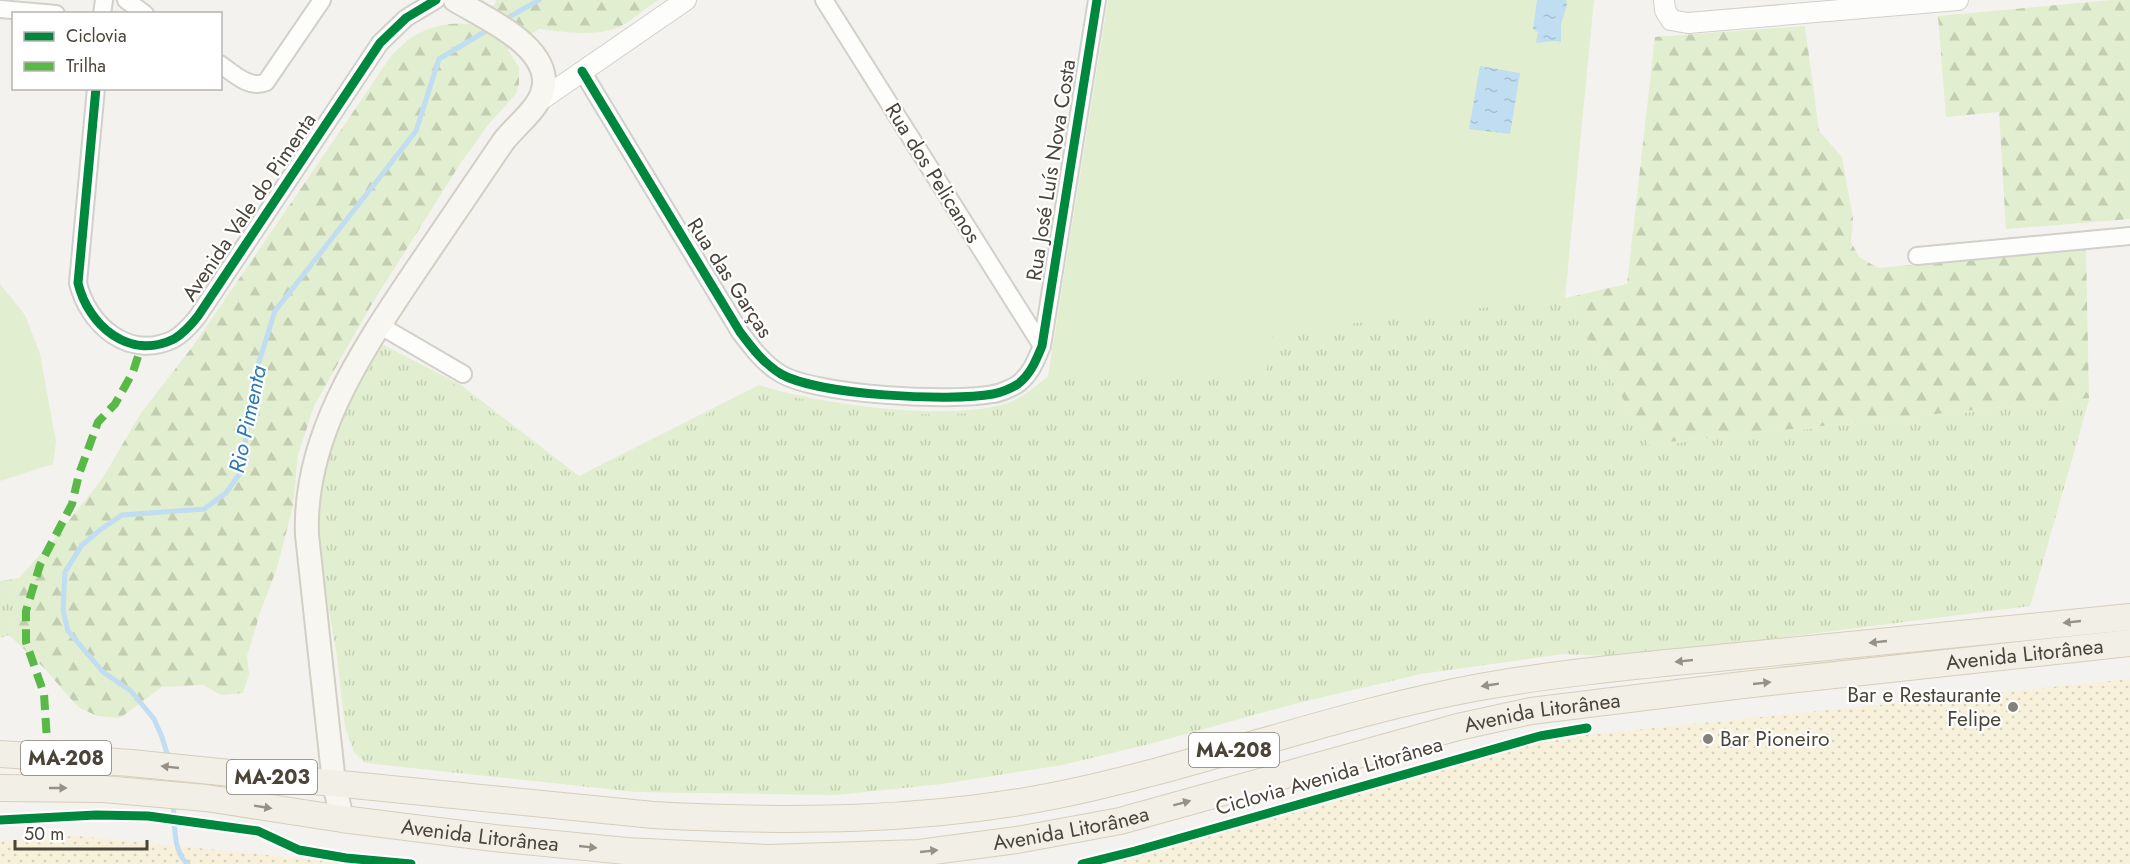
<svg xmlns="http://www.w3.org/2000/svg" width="2130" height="864" font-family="Jost,sans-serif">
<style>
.green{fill:#e1eecf}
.forest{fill:url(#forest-firs)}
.sand{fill:url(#sand-dots)}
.park{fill:url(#park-tufts)}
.water{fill:url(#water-ripples)}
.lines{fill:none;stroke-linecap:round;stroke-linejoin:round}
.stream{stroke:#c0ddf1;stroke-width:5}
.minor-casing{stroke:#d2d0cb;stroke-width:20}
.tertiary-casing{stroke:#d2d0cb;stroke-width:22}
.secondary-casing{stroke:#d3cfc5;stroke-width:26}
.primary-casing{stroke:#d6cebb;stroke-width:28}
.minor{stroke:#fdfdfc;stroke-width:16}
.tertiary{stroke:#fdfdfc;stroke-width:20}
.secondary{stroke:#f7f6f1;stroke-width:22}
.primary{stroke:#f2efe6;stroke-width:26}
.quiet{stroke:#58b947;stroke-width:8;stroke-dasharray:15 8;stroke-linecap:butt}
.cycleway-casing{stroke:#fff;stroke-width:13}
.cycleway{stroke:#00873e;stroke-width:9}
.oneway{fill:#969187}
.poi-dot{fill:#868178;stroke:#fff;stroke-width:2}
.labels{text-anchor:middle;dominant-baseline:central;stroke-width:4.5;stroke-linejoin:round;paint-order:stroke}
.shield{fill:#fff;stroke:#817c74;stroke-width:1.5}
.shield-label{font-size:20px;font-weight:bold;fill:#4b4439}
.street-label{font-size:21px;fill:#4b4439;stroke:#fff}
.poi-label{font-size:21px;fill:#4b4439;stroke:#fff;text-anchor:end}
.water-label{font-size:22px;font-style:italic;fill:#2e7ab2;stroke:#fff}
</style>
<defs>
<pattern id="forest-firs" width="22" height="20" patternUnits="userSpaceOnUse" patternTransform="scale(1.5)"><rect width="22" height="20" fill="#e1eecf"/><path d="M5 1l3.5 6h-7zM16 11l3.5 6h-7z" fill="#c3cdb2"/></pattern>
<pattern id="sand-dots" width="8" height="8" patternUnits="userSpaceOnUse" patternTransform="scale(1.5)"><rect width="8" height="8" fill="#f7f0da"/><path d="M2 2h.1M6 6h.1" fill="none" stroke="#d5cfbc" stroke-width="1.8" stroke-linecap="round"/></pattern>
<pattern id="park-tufts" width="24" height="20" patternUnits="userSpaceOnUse" patternTransform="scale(1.5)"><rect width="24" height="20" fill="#e1eecf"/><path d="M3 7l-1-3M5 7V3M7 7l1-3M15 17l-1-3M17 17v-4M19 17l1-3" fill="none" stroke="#c3cdb2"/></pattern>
<pattern id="water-ripples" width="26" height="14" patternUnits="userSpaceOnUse" patternTransform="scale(1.5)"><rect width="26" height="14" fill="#c0ddf1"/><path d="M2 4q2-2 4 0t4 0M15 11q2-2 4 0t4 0" fill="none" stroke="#a6bfcf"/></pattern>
</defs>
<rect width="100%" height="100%" fill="#f4f2ee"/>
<path class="green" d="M1108,0H1594L1565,298L1649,444L2089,398L2031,603L1563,652L500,687L378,342L461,385L579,476L759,385C821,404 934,420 997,406C1017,402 1033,389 1048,376Z
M0,284L25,315L40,354L56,442L53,464L0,481Z"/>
<path class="forest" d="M496,0H658C645,8 632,21 619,27C595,37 564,32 539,29L508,50L519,67V84L516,94L488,125L460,164L370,307L314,406L298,455L293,506L277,568L261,610L247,656L249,674L243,693L221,695L203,685L162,687L120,718L97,716L78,707L43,667L9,635L19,578L56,537L102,479L141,413L193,346L373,83C381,71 389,57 399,48C418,29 443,21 469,24L495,4Z
M2112,0H2130V219L2006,229L1999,112L1946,117L1938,16Z
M1805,26L1819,131L1842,157L1853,218L1851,242L1859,257L1878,268L2086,249L2089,398L1649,444L1565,298L1627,284L1655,37Z"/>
<path class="sand" d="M2130,679V864H1096L1538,740Z
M76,836L358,864H0V841Z"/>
<path class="park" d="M1565,298L1649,446L2089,400L2030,606L1629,657L1563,654L1421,674L1294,704L1150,744L1062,765L942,784L836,795L636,792L365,763L354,752L345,727L337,657L319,552L317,517L329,441L378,345L461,388L579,479L759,388C821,407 933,423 997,409C1017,405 1033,392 1048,379L1266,375L1273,333Z
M19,578L9,635L0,638V581Z"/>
<path class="water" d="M1537,0H1566L1567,5L1561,24V42L1555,41L1536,43L1538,32L1533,29Z
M1480,66L1520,73L1510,134L1469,129Z"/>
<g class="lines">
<path class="stream" d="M504,20L539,0
M169,760L162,737L154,719L131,691L103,672L68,631L63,610L65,572L82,545L100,530L122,515L204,509L226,493L240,473L258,365L275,311L416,131L439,59L491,28
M173,802C175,820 172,853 188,864"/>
<g class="minor-casing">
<path id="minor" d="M126,0L145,14
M824,0L1042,346
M0,9L56,14
M102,14L104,0
M220,64C233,73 250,90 266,82L322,0
M582,71L740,332C752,348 764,364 781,374C818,395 950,402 993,394C1000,393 1012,388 1018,384C1031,374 1036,360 1042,346L1097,0
M96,88L78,283C88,325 129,361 174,339C184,333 191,325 198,316L380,43L406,18L436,0
M1917,256L2130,236
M379,325L463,374"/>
</g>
<g class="tertiary-casing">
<path id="tertiary" d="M1664,0L1665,10L1671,20L1688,23L1958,0
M538,102L686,0"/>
</g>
<g class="secondary-casing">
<path id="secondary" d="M342,819L334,783L307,535C303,436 363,349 416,270C445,228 474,185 503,142C517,123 546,105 544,79C541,42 483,17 455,0"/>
</g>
<g class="primary-casing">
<g id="primary">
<path d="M0,754L131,763L653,815C788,822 924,822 1058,795C1200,766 1337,713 1480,687C1569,671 1659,664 1748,655C1876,642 2003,629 2130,617"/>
<path id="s1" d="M0,788L103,789L206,798L342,819L494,838L626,851L768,858L919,853L1017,840L1120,821L1458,727L1531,711L1743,685L2130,643"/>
</g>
</g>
<use href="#minor" class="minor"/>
<use href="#tertiary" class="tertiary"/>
<use href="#secondary" class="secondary"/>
<use href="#primary" class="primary"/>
<path class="quiet" d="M48,756L44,694L26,642V611L40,565L72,504L79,474L98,422L115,404L133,372L142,344"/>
<g class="cycleway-casing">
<path id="cycleway" d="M582,71L740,332C752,348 764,364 781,374C818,395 950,402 993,394C1000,393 1012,388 1018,384C1031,374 1036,360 1042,346L1097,0
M96,88L78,283C88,325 129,361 174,339C184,333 191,325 198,316L380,43L406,18L436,0
M0,820L96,815L148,816L258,831L299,850L346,858L411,864
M1082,864L1135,851L1540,736L1587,728"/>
</g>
<use href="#cycleway" class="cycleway"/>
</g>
<defs><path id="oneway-solid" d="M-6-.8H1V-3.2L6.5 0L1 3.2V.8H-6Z" transform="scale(1.5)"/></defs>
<g class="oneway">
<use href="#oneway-solid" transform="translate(2072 622) rotate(174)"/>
<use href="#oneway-solid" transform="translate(1878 642) rotate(174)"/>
<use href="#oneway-solid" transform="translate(1684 661) rotate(174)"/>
<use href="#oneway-solid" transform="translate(1762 683) rotate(-6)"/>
<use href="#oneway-solid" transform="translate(1490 685) rotate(171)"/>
<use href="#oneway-solid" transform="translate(170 767) rotate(-174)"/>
<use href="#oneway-solid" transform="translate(58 788)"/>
<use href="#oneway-solid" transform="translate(1182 803) rotate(-15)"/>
<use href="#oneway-solid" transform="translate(263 807) rotate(9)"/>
<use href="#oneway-solid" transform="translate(588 847) rotate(6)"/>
<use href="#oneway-solid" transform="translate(929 851) rotate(-6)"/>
</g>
<g class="poi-dot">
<circle cx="2013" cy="707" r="6"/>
<circle cx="1708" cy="739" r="6"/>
</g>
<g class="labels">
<g class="shield">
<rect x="1189" y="733" width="90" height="34" rx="4.5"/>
<rect x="21" y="741" width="90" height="34" rx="4.5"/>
<rect x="227" y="760" width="90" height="34" rx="4.5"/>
</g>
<g class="shield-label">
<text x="1234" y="750">MA-208</text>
<text x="66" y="758">MA-208</text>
<text x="272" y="777">MA-203</text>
</g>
<g class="street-label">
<text transform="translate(1051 170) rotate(-81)">Rua José Luís Nova Costa</text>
<text transform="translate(933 173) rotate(58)">Rua dos Pelicanos</text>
<text transform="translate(249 207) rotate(-56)">Avenida Vale do Pimenta</text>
<text transform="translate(730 278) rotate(57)">Rua das Garças</text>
<text stroke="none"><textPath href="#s1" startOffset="2049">Avenida Litorânea</textPath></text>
<text stroke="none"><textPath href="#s1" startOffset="1563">Avenida Litorânea</textPath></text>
<text transform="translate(1329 776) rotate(-16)">Ciclovia Avenida Litorânea</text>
<text stroke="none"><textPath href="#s1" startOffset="1077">Avenida Litorânea</textPath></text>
<text stroke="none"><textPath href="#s1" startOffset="483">Avenida Litorânea</textPath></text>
</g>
<g class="poi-label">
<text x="2001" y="695">Bar e Restaurante<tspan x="2001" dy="24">Felipe</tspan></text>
<text x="1720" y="739" text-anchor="start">Bar Pioneiro</text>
</g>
<g class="water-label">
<text transform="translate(247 419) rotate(-78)">Rio Pimenta</text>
</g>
</g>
<rect x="12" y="12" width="210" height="78" fill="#ffffff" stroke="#b7b4b0" stroke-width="1.5"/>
<rect x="24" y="32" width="30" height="9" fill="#00873e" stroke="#b7b4b0" stroke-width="1.5"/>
<text x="66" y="42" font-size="18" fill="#4b4439">Ciclovia</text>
<rect x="24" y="62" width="30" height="9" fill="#58b947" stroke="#b7b4b0" stroke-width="1.5"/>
<text x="66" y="72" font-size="18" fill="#4b4439">Trilha</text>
<path d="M15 840v9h132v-9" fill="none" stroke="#4b4439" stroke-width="3"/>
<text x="24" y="840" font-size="18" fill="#4b4439" stroke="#ffffff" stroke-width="4.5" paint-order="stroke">50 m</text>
</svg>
